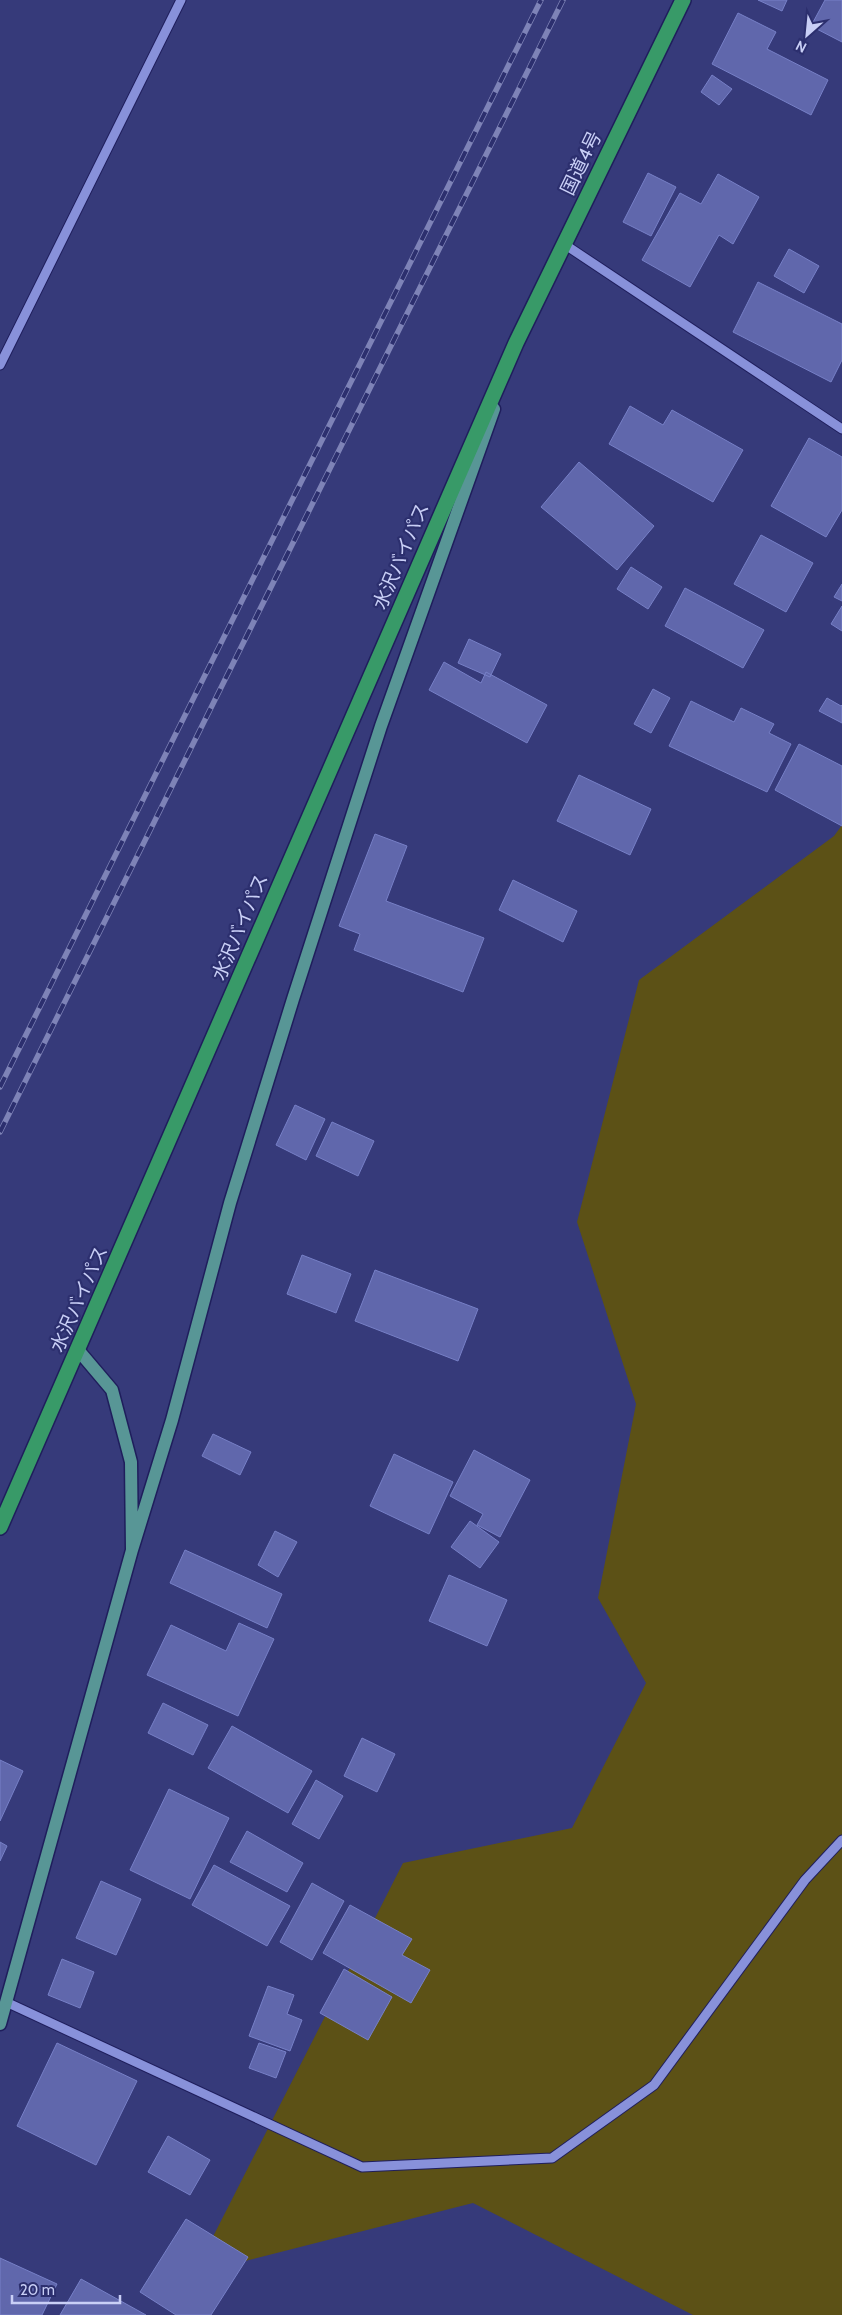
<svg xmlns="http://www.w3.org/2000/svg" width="842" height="2315" font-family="Cabin,'Noto Sans JP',sans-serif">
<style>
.green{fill:#5c5116}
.building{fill:#6067ac;stroke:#7780c7}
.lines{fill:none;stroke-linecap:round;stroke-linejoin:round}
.minor-casing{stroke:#1f1e5c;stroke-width:11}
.major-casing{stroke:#1f1e5c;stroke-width:15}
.highway-casing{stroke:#1f1e5c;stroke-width:18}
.minor{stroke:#8891da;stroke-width:9}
.major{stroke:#589696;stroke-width:12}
.highway{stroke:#389a68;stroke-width:15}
.rail-casing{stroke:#7e83b7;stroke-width:5.5}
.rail{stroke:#2c2f6e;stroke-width:4;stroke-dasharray:11;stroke-linecap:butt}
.labels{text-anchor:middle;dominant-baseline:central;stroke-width:4.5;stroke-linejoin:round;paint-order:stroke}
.street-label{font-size:19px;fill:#c9cff6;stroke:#2c2f6e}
</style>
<rect width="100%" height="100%" fill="#363a7a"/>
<path class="green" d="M842,825V2315H693L473,2203L194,2274L403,1863L572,1828L646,1683L598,1598L636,1404L577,1222L639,980L834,836Z"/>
<path class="building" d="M758,0H787L782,11Z
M825,0H842V42L811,26Z
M738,13L776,32L767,49L828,80L811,115L712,64Z
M712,75L732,89L719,105L701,92Z
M648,173L676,187L651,236L623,222Z
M718,174L759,197L733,244L719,235L690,287L642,260L680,193L701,204Z
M789,249L819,266L804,293L774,276Z
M758,282L842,324V360L831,382L733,332Z
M630,406L663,425L672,410L743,450L713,502L609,444Z
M809,438L842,457V510L826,537L771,506Z
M579,462L654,526L617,570L541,507Z
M761,535L813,563L786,612L734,584Z
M631,567L662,587L648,609L617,589Z
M842,584V601L834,597Z
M685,588L764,630L743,668L665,626Z
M842,606V631L831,624Z
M469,639L501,654L490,677L458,663Z
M444,662L481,683L486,672L547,705L527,743L429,690Z
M653,689L670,698L651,733L634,724Z
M827,698L841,706L842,705V723L819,711Z
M691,701L734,722L741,708L774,724L769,733L791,744L767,792L669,746Z
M799,744L842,766V826L775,790Z
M579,775L651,809L630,855L557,821Z
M375,834L407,846L386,901L484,938L463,992L354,950L360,934L339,926Z
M513,880L577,911L563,942L499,910Z
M295,1105L325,1119L306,1160L276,1145Z
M332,1122L374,1141L358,1176L316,1156Z
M302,1255L351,1274L336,1313L287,1294Z
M375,1270L478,1309L458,1361L355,1321Z
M213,1434L251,1452L240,1475L202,1456Z
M474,1450L530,1480L500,1537L477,1525L483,1514L450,1496Z
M394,1454L453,1482L429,1534L370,1506Z
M470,1521L499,1542L480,1568L451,1547Z
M275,1531L297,1542L278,1577L258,1565Z
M185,1550L282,1594L267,1628L170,1583Z
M449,1575L507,1600L487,1646L429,1621Z
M239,1623L274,1639L238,1716L147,1675L171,1625L226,1651Z
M163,1703L208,1725L193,1755L148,1733Z
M232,1726L312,1771L288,1813L208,1768Z
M362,1738L395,1754L377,1792L344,1776Z
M0,1760L23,1771L0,1821Z
M316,1780L343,1796L319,1839L292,1824Z
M169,1789L229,1818L190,1899L130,1870Z
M247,1831L303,1863L287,1892L230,1862Z
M0,1842L7,1846L0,1861Z
M214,1865L290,1906L267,1946L192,1905Z
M101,1881L141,1899L116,1955L76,1938Z
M312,1883L344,1901L312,1960L280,1942Z
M350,1905L412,1939L402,1955L430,1970L411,2003L323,1953Z
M62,1959L94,1972L80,2008L48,1995Z
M344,1969L392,1997L368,2040L320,2013Z
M268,1986L294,1995L287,2014L302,2020L290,2051L249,2036Z
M57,2043L137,2081L96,2165L17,2126Z
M259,2043L286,2052L276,2078L249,2068Z
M168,2136L210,2160L190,2195L148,2172Z
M186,2219L248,2257L211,2315H176L140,2292Z
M0,2258L57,2284L42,2315H0Z
M81,2279L146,2315H60Z"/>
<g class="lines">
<g class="minor-casing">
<path id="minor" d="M564,244L842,429
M0,365L181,0
M6,2002L362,2167L552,2158L654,2085L805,1880L842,1840"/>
</g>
<g class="major-casing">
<path id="major" d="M132,1550L172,1420L230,1203L293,999L381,726L494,409
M0,2024L132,1550L131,1462L112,1390L79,1351"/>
</g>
<g class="highway-casing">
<path id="highway" d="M0,1527L516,343L683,0"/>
</g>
<use href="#minor" class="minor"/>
<use href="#major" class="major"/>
<use href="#highway" class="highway"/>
<g class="rail-casing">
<path id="rail" d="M0,1087L541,0
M0,1132L563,0"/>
</g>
<use href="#rail" class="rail"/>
</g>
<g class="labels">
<g class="street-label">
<text transform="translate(581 163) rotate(-64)">国道4号</text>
<text transform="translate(401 556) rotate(-67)">水沢バイパス</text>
<text transform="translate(240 927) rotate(-67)">水沢バイパス</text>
<text transform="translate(79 1299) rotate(-66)">水沢バイパス</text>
</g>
</g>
<g transform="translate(807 35) rotate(207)" stroke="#2c2f6e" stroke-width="4" paint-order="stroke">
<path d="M0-4L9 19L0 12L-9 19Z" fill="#c9cff6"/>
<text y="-8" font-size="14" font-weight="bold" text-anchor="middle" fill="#c9cff6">N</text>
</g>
<path d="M12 2295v8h108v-8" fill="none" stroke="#c9cff6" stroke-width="2.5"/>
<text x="20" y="2295" font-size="15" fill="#c9cff6" stroke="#2c2f6e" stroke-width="4" paint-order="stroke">20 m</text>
</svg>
